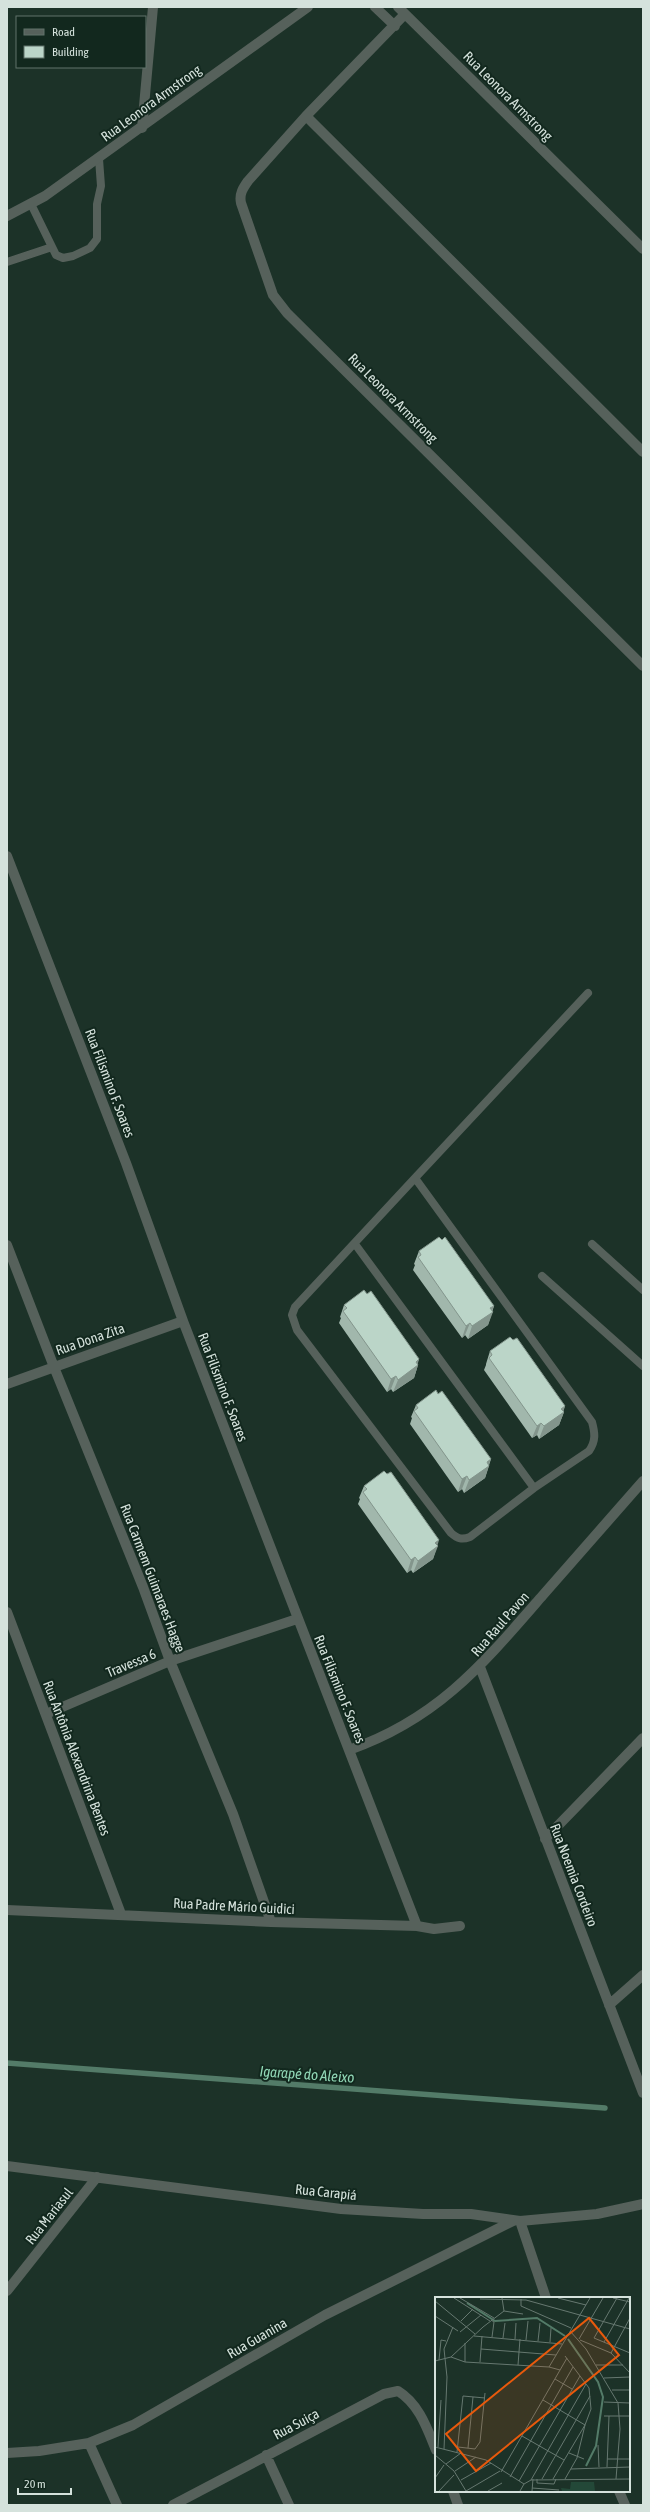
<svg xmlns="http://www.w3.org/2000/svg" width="650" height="2512" font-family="'Asap Condensed',sans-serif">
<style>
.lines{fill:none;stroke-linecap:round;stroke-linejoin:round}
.stream{stroke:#537b68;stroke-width:5.5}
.lane{stroke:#56615b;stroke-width:8}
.street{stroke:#56615b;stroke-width:10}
.wall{fill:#a1b7ac}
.shaded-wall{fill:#83958c}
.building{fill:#bbd5c8;stroke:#83958c}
.labels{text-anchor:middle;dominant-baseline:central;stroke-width:4;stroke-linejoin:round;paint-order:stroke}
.street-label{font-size:14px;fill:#d5e2dc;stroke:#12281e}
.water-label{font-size:15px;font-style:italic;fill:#91d7b6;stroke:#12281e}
.inset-river{fill:none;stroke:#537b68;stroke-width:2}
.inset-road{fill:none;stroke:#667870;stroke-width:1}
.view{fill:#e8590c;fill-opacity:0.15;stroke:#e8590c;stroke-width:2}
.inset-edge{fill:none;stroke:#d5e2dc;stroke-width:2}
</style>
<rect width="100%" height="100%" fill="#1c3228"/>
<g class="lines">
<path class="stream" d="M7,2063L605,2108"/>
<path class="lane" d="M31,204L56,255L63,258L73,256L90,248L97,239V204L101,186L99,159
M7,262L52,247
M415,1178L295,1307L292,1315L297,1330L451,1533C458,1539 462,1540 470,1537L534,1488L589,1451C596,1441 595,1433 592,1422L415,1178L588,993
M355,1244L534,1488
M592,1244L643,1290
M542,1276L643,1366"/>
<path class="street" d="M375,7L395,26
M398,7L643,249
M405,14L306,116L248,181C243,188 239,194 241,203L273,295L287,313L643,666
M306,116L643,452
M142,128L153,7
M7,216L45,196L308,7
M7,856L126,1163L183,1321L417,1926
M7,1245L54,1367L143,1587L170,1661L233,1814L271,1922
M7,1384L183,1321
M7,1612L121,1914
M480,1667L643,2093
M46,1714L170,1661L297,1619
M349,1750C438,1719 483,1664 543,1595C576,1557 610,1519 643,1481
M545,1839L643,1738
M7,1910L271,1922L417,1926L434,1929L460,1926
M609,2005L643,1975
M7,2166L341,2209L423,2214H471L520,2221L597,2214L643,2204
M520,2221L546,2298
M7,2291L97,2177
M89,2443L117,2505
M7,2453L39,2451L89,2443L133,2425L325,2315L513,2221
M266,2455L289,2505
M453,2491L458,2505
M619,2491L625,2505
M173,2505L384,2394L398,2391C419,2404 427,2428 436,2450"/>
</g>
<path class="wall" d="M442,1240L494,1306L488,1325L468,1339L465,1335L462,1338L413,1270L415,1265L414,1264L419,1251Z
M344,1305L419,1359L417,1364L418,1365L414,1378L393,1392L391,1389L387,1392L339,1323L341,1318L340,1317Z
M513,1340L565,1406L563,1411L564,1412L559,1425L539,1439L537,1435L532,1438L484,1370L486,1365V1364L490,1351Z
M416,1405L491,1459L485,1478L464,1493L462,1489L458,1492L410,1424L412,1418L411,1417Z
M364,1486L437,1546L433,1559L413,1573L411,1570L407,1573L358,1504L360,1499L359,1498Z"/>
<path class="shaded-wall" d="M494,1306L491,1313L493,1312L488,1325L468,1339L472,1326L490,1308Z
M470,1323L465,1335L462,1338L466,1326Z
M419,1359L417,1367L418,1365L414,1378L393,1392L398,1380Z
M396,1376L391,1389L387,1392L391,1379Z
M565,1406L563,1413L564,1412L559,1425L539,1439L544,1426L561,1409Z
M541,1423L537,1435L532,1438L537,1426Z
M491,1459L488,1466H489L485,1478L464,1493L469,1480L487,1462Z
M467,1476L462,1489L458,1492L462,1479Z
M439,1540L437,1547L438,1546L433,1559L413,1573L418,1561L435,1543Z
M415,1557L411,1570L407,1573L411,1560Z"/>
<path class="building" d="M439,1237L442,1240L445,1237L494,1306L490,1308L493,1312L472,1326L470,1323L466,1326L418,1257L421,1255L419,1251Z
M364,1290L367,1294L371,1291L419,1359L416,1362L418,1365L398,1380L396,1376L391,1379L343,1311L347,1308L344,1305Z
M510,1337L513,1340L517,1338L565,1406L561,1409L564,1412L544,1426L541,1423L537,1426L489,1358L492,1355L490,1351Z
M436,1390L438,1394L442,1391L491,1459L487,1462L489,1466L469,1480L467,1476L462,1479L414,1411L418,1408L416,1405Z
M384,1471L387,1474L391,1472L439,1540L435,1543L438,1546L418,1561L415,1557L411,1560L363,1492L367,1489L364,1486Z"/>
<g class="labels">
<g class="street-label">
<text transform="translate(508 96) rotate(45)">Rua Leonora Armstrong</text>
<text transform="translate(151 103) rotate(-36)">Rua Leonora Armstrong</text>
<text transform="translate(393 398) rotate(45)">Rua Leonora Armstrong</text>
<text transform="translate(110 1083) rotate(69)">Rua Filismino F. Soares</text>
<text transform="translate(90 1339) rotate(-19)">Rua Dona Zita</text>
<text transform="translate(223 1387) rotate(69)">Rua Filismino F. Soares</text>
<text transform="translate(153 1578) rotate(69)">Rua Carmem Guimaraes Hagge</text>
<text transform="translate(500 1624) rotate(-49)">Rua Raul Pavon</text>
<text transform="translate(131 1663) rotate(-23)">Travessa 6</text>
<text transform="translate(340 1689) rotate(68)">Rua Filismino F. Soares</text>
<text transform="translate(77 1758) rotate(69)">Rua Antônia Alexandrina Bentes</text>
<text transform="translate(574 1875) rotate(69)">Rua Noemia Cordeiro</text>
<text transform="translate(234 1906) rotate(3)">Rua Padre Mário Guidici</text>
<text transform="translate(326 2192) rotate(6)">Rua Carapiá</text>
<text transform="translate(49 2216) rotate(-52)">Rua Mariasul</text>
<text transform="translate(257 2338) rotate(-30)">Rua Guanina</text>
<text transform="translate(296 2424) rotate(-28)">Rua Suiça</text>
</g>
<g class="water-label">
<text transform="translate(307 2074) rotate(4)">Igarapé do Aleixo</text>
</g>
</g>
<g transform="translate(435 2297)">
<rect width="195" height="195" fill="#1c3228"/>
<path d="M136,185H159L160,194H127L126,191L135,192Z" fill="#234838"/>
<path class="inset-river" d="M32,6L60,24L102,21L130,39M133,42L163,85L168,100L161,149L151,169"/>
<path class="inset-road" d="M19,1L55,24M25,1L59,21M67,1L69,14M123,1L151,8M178,1L195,5M182,1L159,41L195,56M45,2L91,3L195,32M86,2V9L136,31M0,4L40,37M0,19L23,34M56,23L59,25L57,40M26,24L38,12M135,34L151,52L183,106L185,132L181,182M25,35L46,18M39,39L127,47M68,41L70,26M80,42L81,26M144,42L168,1M91,43L93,24M145,43L176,56L195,76M103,44L105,26M115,45L116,31M169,45L194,1M46,52L121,58M176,56L195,21M16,60L30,65L114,70L125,73M4,63L6,43L11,44M0,64L16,60L48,30L69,14L88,17M30,65V46M45,65L47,39M83,68L85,42M161,68H188M114,70L155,1M169,81L195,80M120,82L137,92M177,93H195M108,103L150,128M169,105L195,106M169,119H195M87,139L129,163M163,148L164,170M0,150L51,163L89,187M3,150L6,103M23,150L40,152L45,145L50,96M33,151L38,100M9,152L12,80L9,52L18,30M22,155L28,99L50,101M134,156L149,162M0,158L19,174L31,194M172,162H195M11,167L26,156M172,170L174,119M136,172L195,170M20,174L41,160M66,175L132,61M75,180L138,70M0,181L9,168M102,182V186L119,187L121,182M107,182L155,99M118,182L150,128L156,112L154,91L130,59M130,182L142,161L150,128M26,183L56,166M96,183L151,87M84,184L145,79M97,191L124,193M4,194L19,178M31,194L65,174M53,194L67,186M85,194L89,187L96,183L195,182M97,194L98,182"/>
<path class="view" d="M154,21L184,58L41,174L11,137Z"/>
<rect width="195" height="195" class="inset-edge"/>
</g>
<rect width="650" height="2512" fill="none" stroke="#d5e2dc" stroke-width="16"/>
<rect x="16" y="16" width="130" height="52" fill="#12281e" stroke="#60726a"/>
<rect x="24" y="29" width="20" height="6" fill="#56615b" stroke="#60726a"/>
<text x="52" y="36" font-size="12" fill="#d5e2dc">Road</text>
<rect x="24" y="46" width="20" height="12" fill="#bbd5c8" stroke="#60726a"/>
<text x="52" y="56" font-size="12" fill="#d5e2dc">Building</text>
<path d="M18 2488v6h53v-6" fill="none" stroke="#d5e2dc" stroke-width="2"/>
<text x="24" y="2488" font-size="12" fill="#d5e2dc" stroke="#12281e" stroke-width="3" paint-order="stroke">20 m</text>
</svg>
